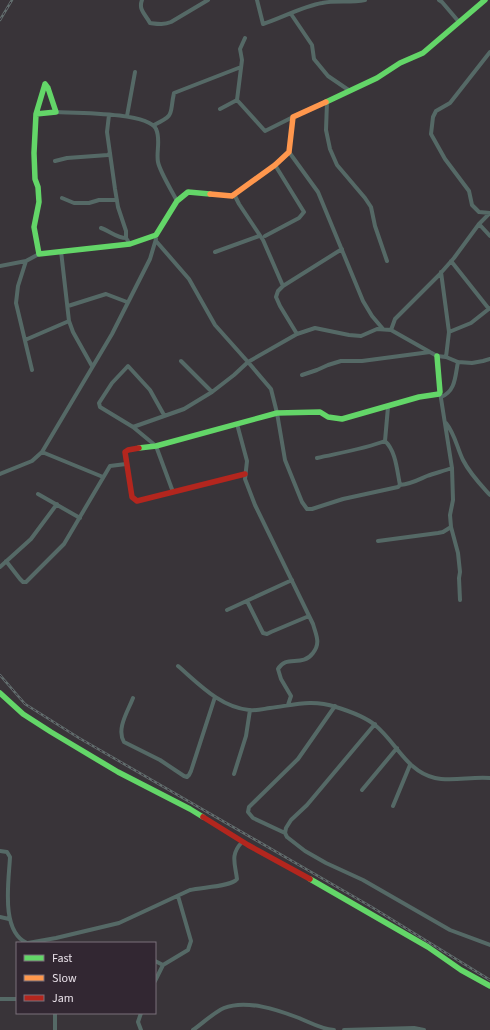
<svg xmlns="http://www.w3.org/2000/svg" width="490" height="1030" font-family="'Source Sans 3',sans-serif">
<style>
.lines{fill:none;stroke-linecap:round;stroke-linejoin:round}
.street{stroke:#556966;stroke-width:4}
.fast{stroke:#63d668;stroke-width:5.5}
.slow{stroke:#ff974d;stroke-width:5.5}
.jam{stroke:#b3261e;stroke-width:5.5}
.rail-casing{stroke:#626d6d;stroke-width:2.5}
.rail{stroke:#322732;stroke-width:1;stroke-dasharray:3;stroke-linecap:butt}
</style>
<rect width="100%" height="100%" fill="#393439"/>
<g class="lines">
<path class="street" d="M142,0C138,10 146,15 150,23C158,24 164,25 171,22L208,0
M257,0L263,24C281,18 304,6 322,3C336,0 350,3 365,0
M439,0L442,2L459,22
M291,14L312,45L314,59L328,76L350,91
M490,52L450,103L436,111L433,117L431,134L445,159L469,191L472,205L479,212L490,213
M237,100L242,60L240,49L245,38
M327,102L326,130L330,149L337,165L365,198L371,207L375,226L387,261
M220,109L237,100L265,131L293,117
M56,112C74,113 148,112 156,129C161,139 156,152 158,162C160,172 172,191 177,201
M109,115L107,132L115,189L118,207L126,231V238L130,244
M127,116L135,72
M154,125C176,114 169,115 174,93L241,67
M289,152L318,192L363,301L372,316L383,329
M55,161L67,158L108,155L110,153
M234,194L239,204L263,240L283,286
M62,198L74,203H89L99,200H117
M479,224L490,236
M101,228C110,231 117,238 126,238
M265,236L299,218L304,212L275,165
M156,241L189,279L215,325L248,362L271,389L277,413L285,460L302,502L307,509H312L343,499L398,487L400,485C411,484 418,480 427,476C435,473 444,471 452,468
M342,249L283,286L278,291L276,297L280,306L297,334L315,328L349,335L361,336L377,329L391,330L437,356L446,357L458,362L472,363L483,361L490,359
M61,251L69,321L73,332L92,366
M215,252L259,236
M451,261L489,309
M0,266L26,261
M441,272L449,332L446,357
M68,306L106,294L127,302
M391,330L395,319L439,275L454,258L479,224L490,213
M449,332L471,323L490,308
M25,340L69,321
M181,361L212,392
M32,370L16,303L18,286L26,261L39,254
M302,375L317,370L328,365L341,361H362L430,352
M440,392L452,468L453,500L450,515L451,527L458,553L460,572L459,578L460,600
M441,397C456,391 455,376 458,362
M388,407L385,441C396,451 397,471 400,485
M164,415L150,390L128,366L112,383L99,403L100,407L133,427L156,446L173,492
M446,423C455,434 457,448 463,460C470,474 480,484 490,495
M237,424L247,461L245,479L255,505L313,624C316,635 321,643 313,653C302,668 286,654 278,669L281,679L291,696L288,705
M133,427L184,409L212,392L234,375L248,362L297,334
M42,452L103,477
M317,458C339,453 364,449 385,441
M0,474L32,461L42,452L112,334L150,259L156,239
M38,494L80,518
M378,541L438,533L443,532L451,527
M6,561L20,579L23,582H26L64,544L110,466L126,464
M0,567L31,539L57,504
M247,601L263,633L267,634L271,632L309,616
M227,610L292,580
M178,666C199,684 220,707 249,710C256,711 263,709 270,708C294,705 312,699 336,707C349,711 364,716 375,725C396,742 407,772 435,778C452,782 473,776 490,778
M133,698C128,711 116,729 124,742L160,760L184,776L187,777L189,775L191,771L215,697
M375,724L307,805L291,820L286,828L285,833L287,837L305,851L326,863L363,880L450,930L490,945
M234,774L246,736L250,710
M362,790L397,748
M393,806L410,765
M285,833L253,818L248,812L249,807L298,759L335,706
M0,851L7,852L10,857C9,880 0,931 27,943
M0,917L9,919
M28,943L56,938L119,923L190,890C201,887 231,887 237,879C235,863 230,855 242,842
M155,961L163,965
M155,981L163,965L188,950L191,941L178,896
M0,999H17
M55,1013V1030
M141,1030L138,1022L141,1013
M193,1030C203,1023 213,1013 224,1008C246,999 278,1010 299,1018C311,1023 321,1029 334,1030
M344,1030L414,1028L424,1030"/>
<path class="fast" d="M326,102L377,78L400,63L423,53L485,0
M36,114L56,112L48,88L45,84L36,114L34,153L35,179L38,187L39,202L34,227L39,254L130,244L156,235L177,201L188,192L210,194
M139,448L156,446L277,413L320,412L328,417L342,419L419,397L439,394L440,392L437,356
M0,693L23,714L51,732L118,772L190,809L203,817
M310,879L428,947L461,970L490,986"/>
<path class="slow" d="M210,194L232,196L275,165L289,152L293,117L326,102"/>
<path class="jam" d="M139,448L128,450L125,452L132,497L137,501L245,474
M203,817L248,845L310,879"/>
<g class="rail-casing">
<path id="rail" d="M0,20L12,0
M0,675L25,704L79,738L370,906L490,980"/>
</g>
<use href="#rail" class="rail"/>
</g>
<rect x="16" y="942" width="140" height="72" fill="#322732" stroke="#7b717b"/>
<rect x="24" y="955" width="20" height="6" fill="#63d668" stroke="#7b717b"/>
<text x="52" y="962" font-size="12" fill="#e8e0e8">Fast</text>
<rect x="24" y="975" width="20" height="6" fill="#ff974d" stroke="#7b717b"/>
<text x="52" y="982" font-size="12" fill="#e8e0e8">Slow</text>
<rect x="24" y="995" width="20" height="6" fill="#b3261e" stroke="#7b717b"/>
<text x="52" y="1002" font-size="12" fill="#e8e0e8">Jam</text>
</svg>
